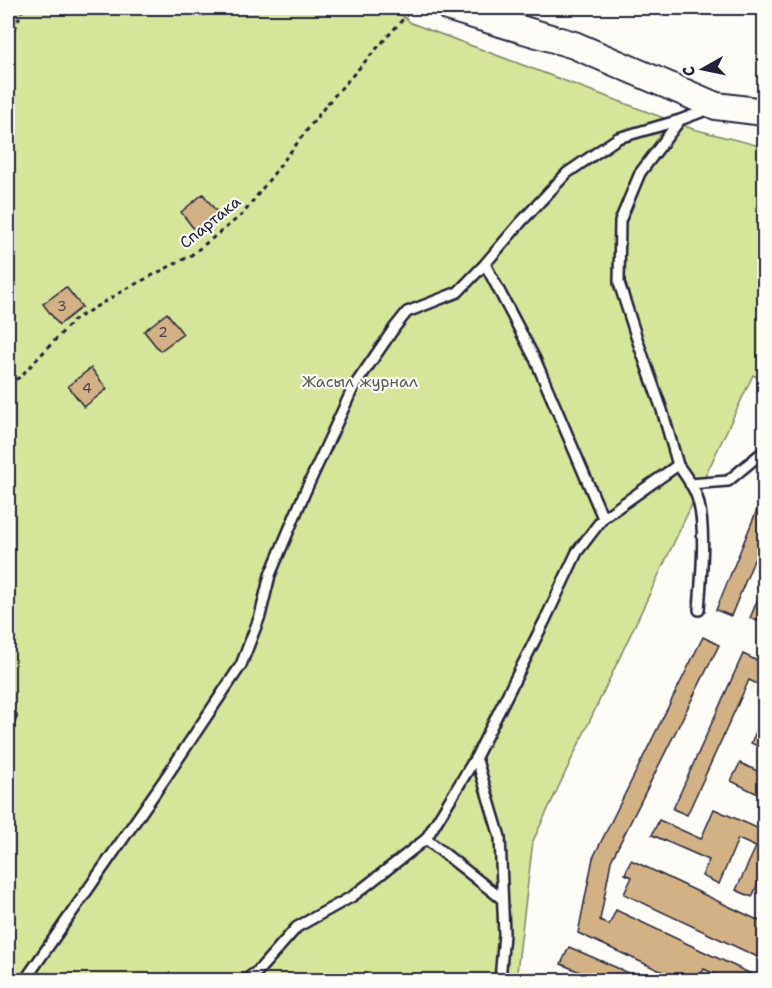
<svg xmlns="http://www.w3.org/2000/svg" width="772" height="988" font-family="'Shantell Sans',sans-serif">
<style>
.green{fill:#d5e599;stroke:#7c846a;stroke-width:1.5}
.building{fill:#d2b285;stroke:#22223b;stroke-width:1.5}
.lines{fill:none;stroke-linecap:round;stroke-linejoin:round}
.lane-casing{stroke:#22223b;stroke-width:14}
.secondary-casing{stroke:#22223b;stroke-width:30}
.path{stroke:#22223b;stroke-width:3;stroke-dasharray:4.5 4.5;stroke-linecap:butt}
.lane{stroke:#fdfcf7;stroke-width:9}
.secondary{stroke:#fdfcf7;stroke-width:26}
.labels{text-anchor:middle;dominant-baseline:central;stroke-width:4.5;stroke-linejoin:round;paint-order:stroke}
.number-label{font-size:14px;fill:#4e464e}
.street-label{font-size:16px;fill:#22223b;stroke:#fdfcf7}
.park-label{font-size:16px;fill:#585c57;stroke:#fdfcf7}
</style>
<rect width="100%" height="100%" fill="#fdfcf7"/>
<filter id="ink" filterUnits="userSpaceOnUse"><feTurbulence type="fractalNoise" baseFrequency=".0167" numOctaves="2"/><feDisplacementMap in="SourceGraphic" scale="12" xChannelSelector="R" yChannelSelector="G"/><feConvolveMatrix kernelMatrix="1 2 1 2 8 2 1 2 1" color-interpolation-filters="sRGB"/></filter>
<g filter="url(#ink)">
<path class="green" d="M8,8H393L411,23L693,129L764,147V381L753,375L533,841L516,980H8Z"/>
<path class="building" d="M203,194L219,215L197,233L181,212Z
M66,287L82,307L59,325L43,304Z
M167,313L183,334L160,351L144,331Z
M91,368L107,389L84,407L68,386Z
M764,496V536L731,616L716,610L761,500Z
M762,589L764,590V605L757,621L750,618Z
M703,637L719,645L611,861L600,920L609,925L616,910L764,980H728L704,969L698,980H680L578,933L593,858Z
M743,654L764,664V687L749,680L687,815L673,809Z
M763,716L764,717V749L751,743Z
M740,763L764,774V797L731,781Z
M714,809L764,831V883L759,881L752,897L736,890L756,847L738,839L719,884L702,876L709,860L652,835L659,820L701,839Z
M631,860L764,923V960L624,894L632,877L625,874Z
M569,947L645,980H599L561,964Z"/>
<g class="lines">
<g class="lane-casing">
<path id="lane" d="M485,264L535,359L603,518
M678,465L662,410L638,342L619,283L620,221L640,173L680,120L709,109
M690,484L728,481L764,451
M8,722L11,716
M426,839L502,899
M25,980L164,780L241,665L260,616L270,575L305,492L353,388L395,327L407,312L458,292L485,264L521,222L567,173L618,138L680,120
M245,980L258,971L297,927L353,896L426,839L476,757
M500,980L504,934L500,837L476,757L545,620L577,552L603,518L678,465C685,475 693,485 697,497C707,527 701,579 699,610"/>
</g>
<g class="secondary-casing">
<path id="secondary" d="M450,8L574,45L716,106L764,112"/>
</g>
<path class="path" d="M8,46L23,8
M8,384L20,377L74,320L124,290L190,256L243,214L327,104L413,8"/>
<use href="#lane" class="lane"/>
<use href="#secondary" class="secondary"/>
</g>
</g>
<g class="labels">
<g class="number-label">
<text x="62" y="306">3</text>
<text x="163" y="332">2</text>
<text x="87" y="388">4</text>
</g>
<g class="street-label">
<text transform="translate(210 222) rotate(-39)">Спартака</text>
</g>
<g class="park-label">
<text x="360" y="381">Жасыл журнал</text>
</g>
</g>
<rect width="772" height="988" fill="none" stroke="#fdfcf7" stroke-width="30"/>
<rect x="15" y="15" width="742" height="958" fill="none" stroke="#22223b" stroke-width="2" filter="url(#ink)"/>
<g transform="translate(703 69) rotate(261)" stroke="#fdfcf7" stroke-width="4.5" paint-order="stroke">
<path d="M0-4.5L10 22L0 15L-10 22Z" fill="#22223b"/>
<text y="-9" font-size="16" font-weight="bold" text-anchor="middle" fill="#22223b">С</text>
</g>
</svg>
